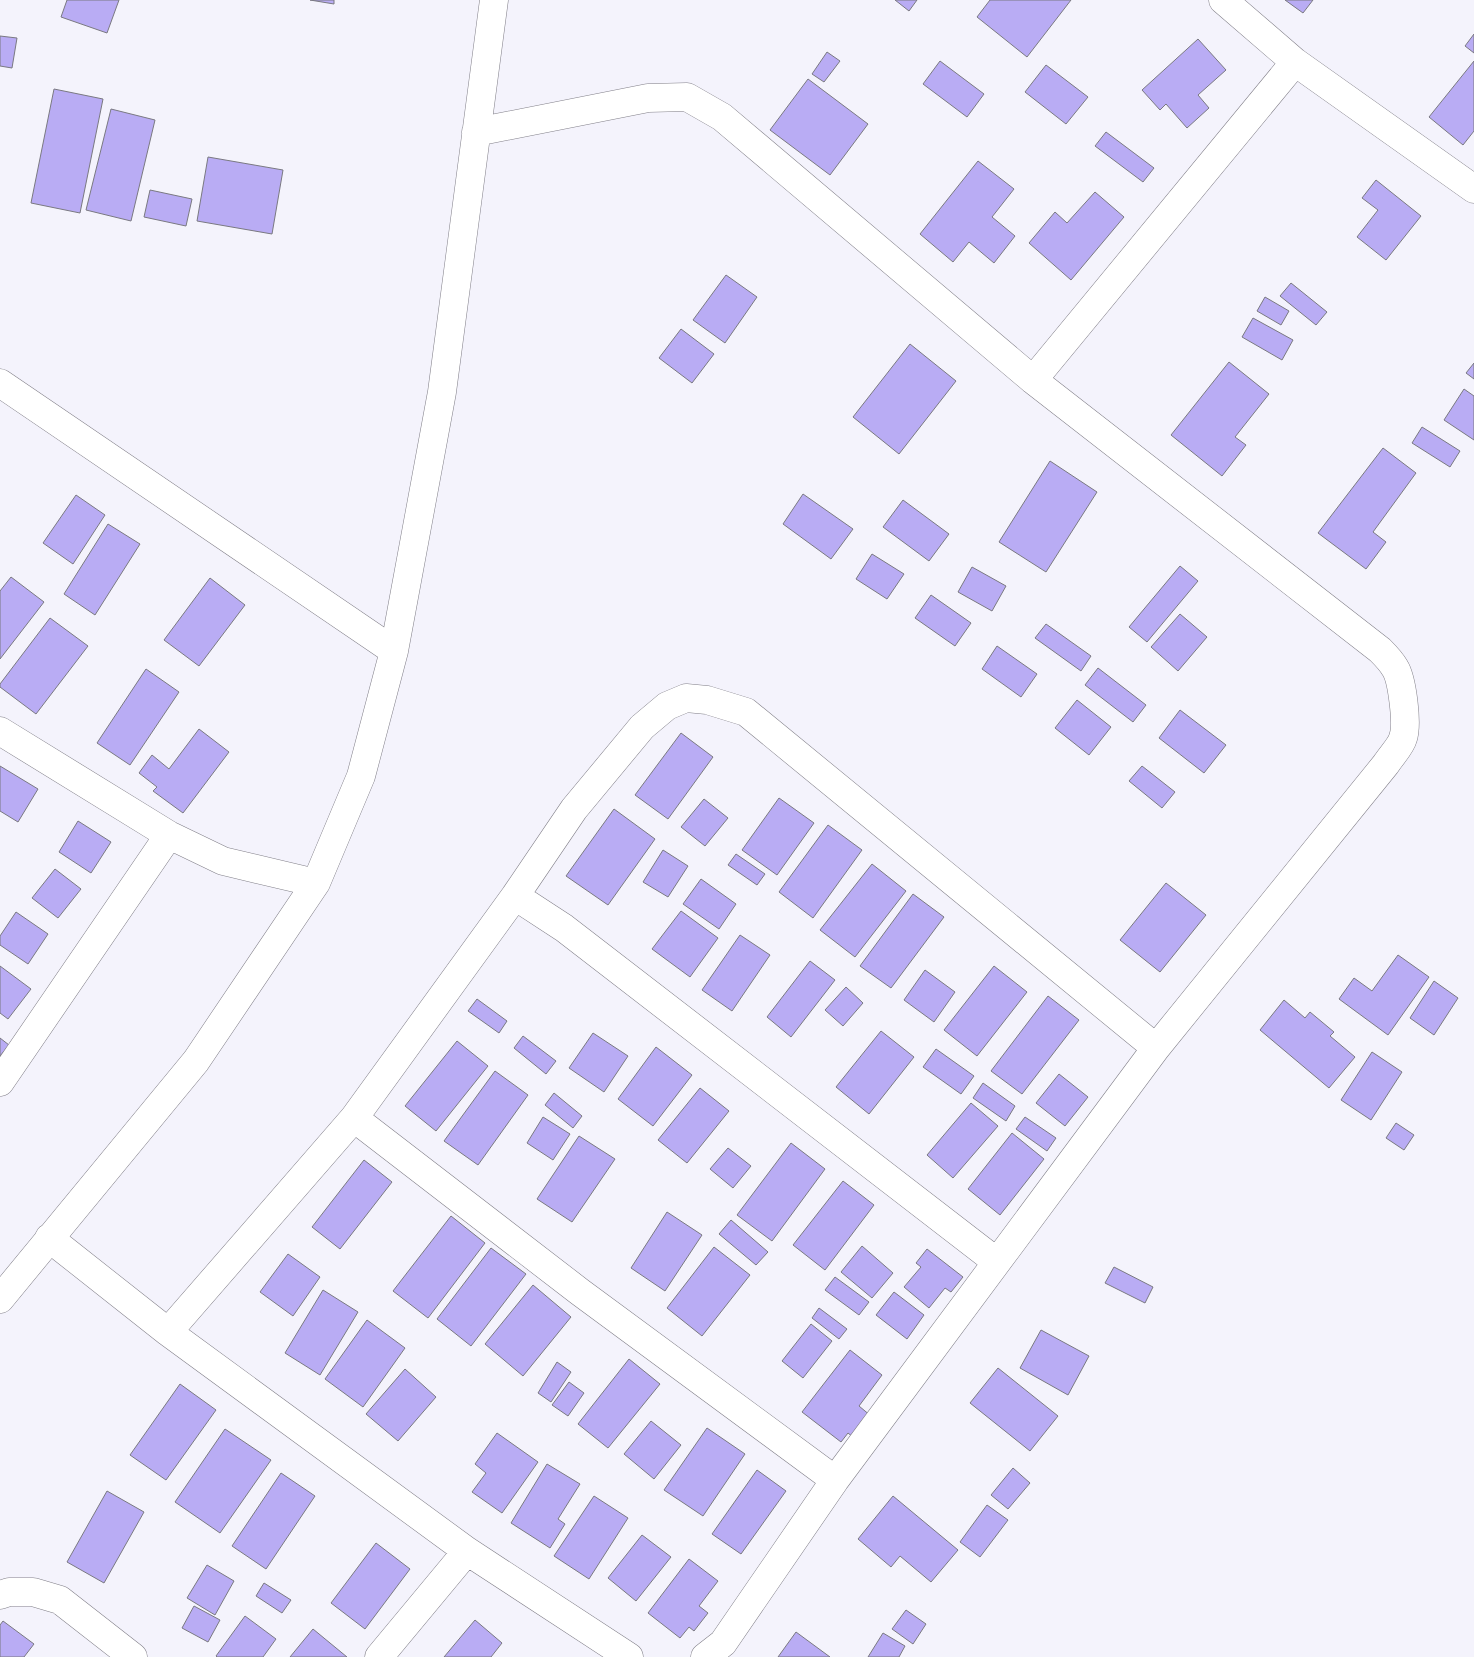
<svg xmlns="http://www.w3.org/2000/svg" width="1474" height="1657" font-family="'Titillium Web',sans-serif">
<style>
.building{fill:#b9acf4;stroke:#7a7981}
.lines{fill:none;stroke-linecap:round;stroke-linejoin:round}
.minor-casing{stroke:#817f88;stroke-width:29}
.minor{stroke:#fff;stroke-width:28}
</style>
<rect width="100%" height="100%" fill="#f4f3fc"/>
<path class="building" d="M67,0H119L107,33L61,17Z
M310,0H334V4Z
M895,0H917L909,11Z
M990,0H1071L1027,57L977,17Z
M1285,0H1313L1303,13Z
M1474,34V53L1465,46Z
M0,36L17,38L12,68L0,66Z
M1198,39L1226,70L1198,95L1209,108L1187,128L1166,104L1160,110L1142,90Z
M827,52L840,61L824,82L812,74Z
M940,61L984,94L967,117L923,84Z
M1474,61V131L1463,145L1429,117Z
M1046,65L1088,97L1066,124L1025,92Z
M808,79L868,124L830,175L770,130Z
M54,89L103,99L80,213L31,203Z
M111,109L155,120L131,221L86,210Z
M1106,132L1154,168L1143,182L1095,146Z
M208,157L283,170L272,234L197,221Z
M978,161L1014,189L992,217L1015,236L994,263L969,242L953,262L920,234Z
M1376,180L1421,216L1386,260L1357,237L1378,210L1362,198Z
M150,190L192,199L186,226L144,217Z
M1095,192L1124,217L1071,280L1029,243L1055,212L1067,223Z
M726,275L757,297L725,343L693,320Z
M1291,283L1327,312L1316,325L1280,296Z
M1265,297L1289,311L1281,325L1257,311Z
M1253,318L1293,340L1282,360L1242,337Z
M681,329L714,354L692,383L659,358Z
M910,344L956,381L899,454L853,417Z
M1229,362L1269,394L1235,437L1246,445L1222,476L1171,435Z
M1474,363V379L1466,373Z
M1464,389L1474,396V440L1444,420Z
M1422,427L1460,451L1450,467L1412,443Z
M1383,448L1416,473L1373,532L1386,542L1366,569L1318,533Z
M1050,461L1097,492L1046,572L999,542Z
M803,494L853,529L831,559L783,524Z
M76,495L105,515L73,564L43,543Z
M903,500L949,534L929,561L883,527Z
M108,524L140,544L95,615L64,594Z
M872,554L904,574L887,599L856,579Z
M1180,566L1198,581L1147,642L1129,627Z
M972,567L1006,586L992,611L958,592Z
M11,577L44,602L0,659V591Z
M210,578L245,605L199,666L164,640Z
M931,595L971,623L955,646L915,618Z
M1180,614L1207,637L1178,671L1151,647Z
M50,618L88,646L36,714L0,687V684Z
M1046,624L1091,656L1081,671L1035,638Z
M997,646L1037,674L1021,697L982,669Z
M1098,668L1146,705L1133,722L1085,685Z
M146,669L179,692L130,765L97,743Z
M1077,700L1111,727L1089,755L1055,728Z
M1180,710L1226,745L1204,773L1159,738Z
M199,729L229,752L183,813L153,791L157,787L139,773L152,755L169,769Z
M681,733L713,757L668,819L635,795Z
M0,766L38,789L18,822L0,811Z
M1142,766L1175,792L1162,808L1129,781Z
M779,798L814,823L777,875L742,850Z
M704,799L728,818L705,846L681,827Z
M614,809L655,839L608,905L566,876Z
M78,821L111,842L91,873L59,852Z
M828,825L862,850L813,918L779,892Z
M663,850L688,866L668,897L643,882Z
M736,854L765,874L757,885L728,865Z
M872,864L906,891L855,957L820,930Z
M55,869L81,889L58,918L32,898Z
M701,879L736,904L719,929L683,904Z
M1166,883L1206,915L1160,972L1120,940Z
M913,894L944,917L891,988L860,966Z
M681,911L718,938L690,977L652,949Z
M16,912L48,934L28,964L0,945V936Z
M740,935L770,955L732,1011L702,990Z
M1398,955L1429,977L1388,1035L1339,999L1354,978L1372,991Z
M810,961L835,980L791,1037L767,1017Z
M0,966L31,989L8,1019L0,1013Z
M994,966L1027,992L977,1056L944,1030Z
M925,970L955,992L934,1022L904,1000Z
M1434,981L1458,998L1434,1035L1410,1018Z
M846,987L863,1003L843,1026L825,1010Z
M1048,996L1079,1020L1022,1094L991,1071Z
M477,999L507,1021L499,1033L468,1011Z
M1284,1000L1305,1018L1310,1012L1334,1032L1330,1036L1355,1057L1329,1088L1260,1030Z
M881,1031L914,1057L869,1114L836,1087Z
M593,1033L628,1056L604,1092L569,1068Z
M523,1036L556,1061L546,1074L514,1048Z
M0,1038L9,1045L0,1056Z
M457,1041L488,1066L436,1131L405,1106Z
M656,1047L692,1075L653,1126L618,1099Z
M936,1049L974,1076L961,1094L923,1067Z
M1372,1052L1402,1072L1371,1120L1341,1100Z
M495,1071L528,1095L478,1165L444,1141Z
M1059,1074L1088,1097L1065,1126L1036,1103Z
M983,1083L1015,1106L1006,1121L973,1098Z
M700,1088L729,1111L687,1163L658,1140Z
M554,1093L582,1116L573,1128L545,1105Z
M971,1103L998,1126L953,1178L927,1155Z
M543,1117L570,1134L553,1160L527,1143Z
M1025,1117L1056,1138L1047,1151L1016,1129Z
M1396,1123L1414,1135L1404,1150L1386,1138Z
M1012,1133L1044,1159L1000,1215L968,1189Z
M579,1136L615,1159L572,1222L537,1199Z
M791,1143L825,1169L772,1241L737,1215Z
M728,1148L751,1166L733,1188L710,1169Z
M364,1160L392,1182L340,1249L312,1227Z
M843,1181L874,1205L825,1270L793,1245Z
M667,1212L702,1235L665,1291L631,1268Z
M451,1216L485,1243L428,1318L393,1291Z
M731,1220L768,1252L756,1265L719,1234Z
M862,1246L893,1273L872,1298L841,1272Z
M714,1247L750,1275L702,1336L667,1308Z
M491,1248L526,1274L471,1346L437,1319Z
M927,1249L963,1277L951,1292L945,1288L929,1308L904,1287L921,1267L916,1263Z
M288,1254L320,1277L293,1316L260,1292Z
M1114,1267L1153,1287L1145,1303L1105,1283Z
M835,1277L869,1302L859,1315L825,1290Z
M533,1285L571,1317L523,1376L485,1344Z
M323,1290L358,1312L320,1375L285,1353Z
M894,1292L924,1315L907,1339L876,1315Z
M819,1308L847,1329L839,1339L812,1318Z
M367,1320L405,1348L363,1407L325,1379Z
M811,1324L832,1341L803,1378L782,1361Z
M1041,1330L1089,1356L1068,1395L1020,1368Z
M850,1350L882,1375L859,1406L871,1416L854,1438L848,1433L841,1442L802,1412Z
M629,1359L660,1384L608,1448L578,1424Z
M557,1362L571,1372L551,1402L538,1393Z
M998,1368L1058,1416L1030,1451L970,1403Z
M405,1369L436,1397L398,1441L366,1414Z
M569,1382L584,1393L568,1416L552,1405Z
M180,1384L216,1410L166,1480L130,1455Z
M651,1421L681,1445L654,1479L624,1454Z
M707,1428L745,1454L703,1516L664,1490Z
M225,1429L271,1460L220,1533L175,1502Z
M497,1433L538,1462L502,1513L472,1492L486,1473L475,1464Z
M547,1464L580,1484L558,1519L565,1524L550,1548L511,1523Z
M1013,1468L1030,1483L1008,1509L991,1495Z
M757,1470L786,1491L741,1554L712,1534Z
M281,1473L315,1496L266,1569L232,1546Z
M107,1491L144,1512L104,1583L67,1562Z
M594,1496L628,1518L589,1579L554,1556Z
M893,1496L958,1550L931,1582L900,1556L891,1567L858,1539Z
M987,1505L1008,1520L980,1557L960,1542Z
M642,1535L671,1557L636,1601L608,1578Z
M376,1543L410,1569L365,1629L331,1603Z
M689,1559L718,1581L699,1606L708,1613L694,1631L689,1627L680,1638L648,1613Z
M207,1565L234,1581L215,1615L187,1598Z
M264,1583L291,1600L282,1613L256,1596Z
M194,1606L220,1620L208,1642L182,1628Z
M906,1610L926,1624L913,1644L892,1629Z
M245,1616L276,1639L263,1657H217L216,1656Z
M475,1620L502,1643L491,1657H444Z
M3,1621L34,1644L24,1657H0V1625Z
M313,1629L347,1657H290Z
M796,1632L830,1657H778Z
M883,1633L905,1646L899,1657H868Z"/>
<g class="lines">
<g class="minor-casing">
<path id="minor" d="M1223,0L1295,62L1474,189
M476,132L648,98L687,97L722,117L1033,380L1380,650C1385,655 1391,661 1395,668C1402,679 1408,724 1403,738C1401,746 1391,756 1386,764L1156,1048L835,1480L723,1643L705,1657
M1033,380L1295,62
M0,383L394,651
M0,731L169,835L223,861L316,883
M515,896L564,928L997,1262
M0,1082L169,835
M354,1118L580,1292L835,1480
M49,1238L168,1332L467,1551L629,1657
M0,1299L196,1061L316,883L361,776L394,651L442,392L494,0
M168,1332L354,1118L515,896L574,809L642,727L667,706L686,698L707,700L746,712L1156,1048
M0,1595L9,1592H33L60,1600L133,1657
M379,1657L467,1551"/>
</g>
<use href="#minor" class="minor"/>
</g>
</svg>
